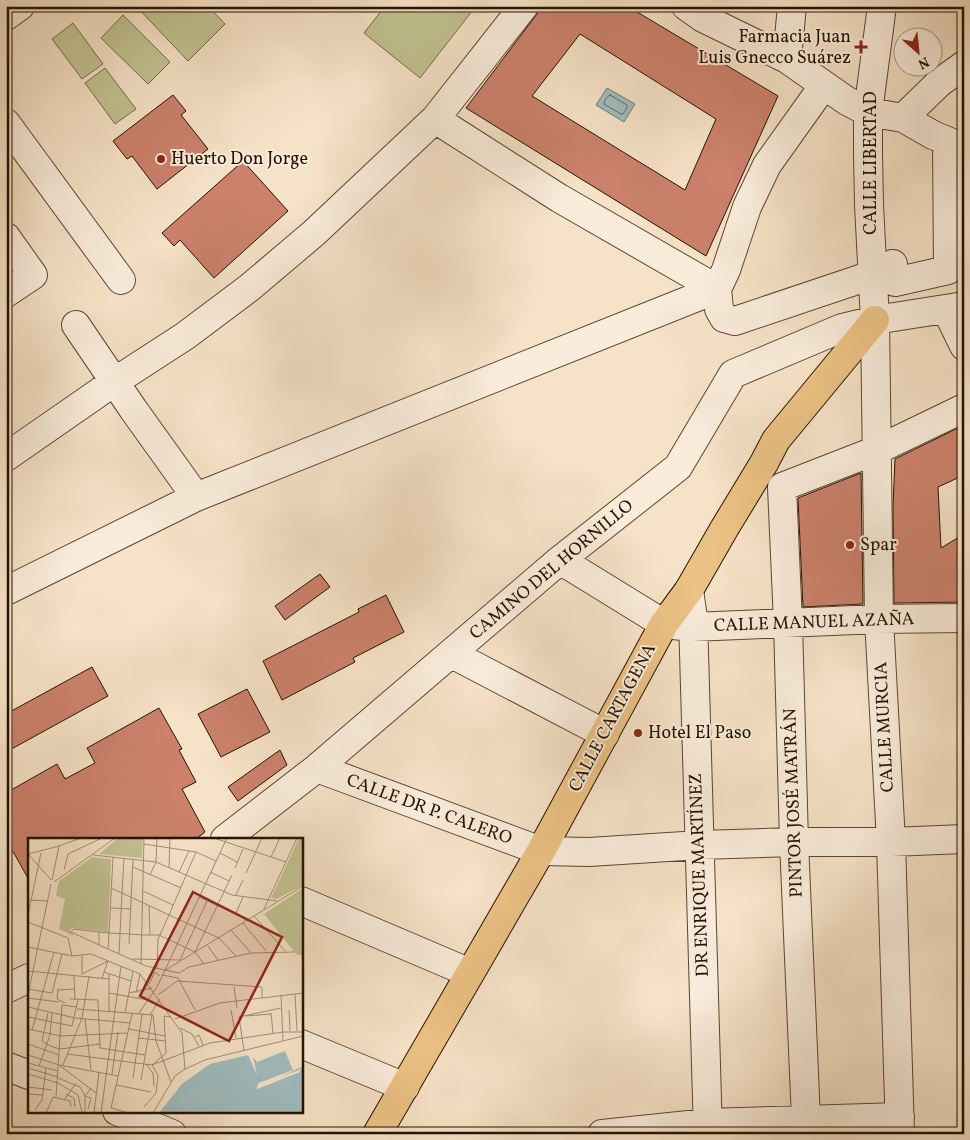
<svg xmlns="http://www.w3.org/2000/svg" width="970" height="1140" font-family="Vollkorn,serif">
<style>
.green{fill:#c2c292;stroke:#746a49}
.water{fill:#a0bcbe;stroke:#6f7872}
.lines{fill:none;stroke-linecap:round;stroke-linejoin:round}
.shore{stroke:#62675f;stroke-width:1}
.building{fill:#cb816c;stroke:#251200;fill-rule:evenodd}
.minor-casing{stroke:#594632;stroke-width:30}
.major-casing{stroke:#251200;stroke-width:30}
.minor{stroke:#f9ecdb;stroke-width:28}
.major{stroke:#ebc184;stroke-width:28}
.poi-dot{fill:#8f2418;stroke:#f9ecdb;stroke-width:2}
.labels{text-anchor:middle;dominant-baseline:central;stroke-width:4;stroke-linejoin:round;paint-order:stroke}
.poi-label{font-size:18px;fill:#251200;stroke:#f9ecdb;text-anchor:start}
.street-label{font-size:18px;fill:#251200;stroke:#f9ecdb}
.inset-road{fill:none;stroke:#a28f77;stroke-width:1}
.view{fill:#8f2418;fill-opacity:0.15;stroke:#8f2418;stroke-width:2.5}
.inset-edge{fill:none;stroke:#251200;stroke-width:2.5}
</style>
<rect width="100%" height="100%" fill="#f6e2c7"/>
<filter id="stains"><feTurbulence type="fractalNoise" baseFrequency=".004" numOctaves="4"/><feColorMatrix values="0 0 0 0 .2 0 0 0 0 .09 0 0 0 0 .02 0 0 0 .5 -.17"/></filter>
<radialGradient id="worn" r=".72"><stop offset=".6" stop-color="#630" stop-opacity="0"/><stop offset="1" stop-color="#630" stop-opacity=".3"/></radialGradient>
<path class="green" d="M136,6H208L225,24L188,61Z
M385,6H476L420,78L364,33Z
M123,15L170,62L148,84L101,38Z
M73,23L103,64L82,79L52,39Z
M105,68L136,109L115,124L85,83Z"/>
<path class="water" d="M607,88L635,104L624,122L596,105Z"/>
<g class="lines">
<path class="shore" d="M610,95L627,105V108L623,114H621L604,104C604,101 607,96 610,95Z"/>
</g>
<path class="building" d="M543,6H627L778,96L706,256L466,108ZM580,34L716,119L685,190L532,96Z
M173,95L186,111L181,115L208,149L157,189L132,156L127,159L113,141Z
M243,161L288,211L214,278L180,240L174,246L162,233Z
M964,425V475L938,487L941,548L964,534V602L894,603L893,506L895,459Z
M861,473L863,604L803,607L798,498Z
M320,574L330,587L285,620L275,606Z
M386,595L404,632L353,658L355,662L282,700L263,661L359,612L358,609Z
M92,667L108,696L6,752V714Z
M247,689L270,732L221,757L198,714Z
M159,708L182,749L179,750L196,782L182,789L205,832L196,839H29V880L6,839V793L57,764L65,779L95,763L87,748Z
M280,750L287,765L238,801L228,787Z"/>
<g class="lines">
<g class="minor-casing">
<path id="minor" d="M686,6L703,18L787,59L847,101L868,112L903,118L933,135L964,148
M882,6L868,112V154L869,205L875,320L879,619L891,842L900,1134
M6,16L20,6
M787,59L792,6
M824,85L767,165L747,207L726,270L717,289L719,309L724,318L735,321L872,275
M903,118L939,83L964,65
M435,119L559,198L717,289
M6,123L121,280
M6,237L33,275L6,293
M893,264L895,282L948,270L947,141
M946,309L964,346
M76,325L133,409L196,497
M6,457L114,382L185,336L249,288L314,233L435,119L524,6
M782,487L788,623L794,842L806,1119
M782,487L877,450L964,408
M560,560L664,624L692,627L879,619L964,618
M689,590L693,618L708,1134
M6,591L196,497L717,289
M452,654L605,734
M317,768L541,851L589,852L700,845L794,842H891L964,839
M225,839L317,768L560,560L678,467L733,374L842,328L875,320L964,306
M301,901L470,973
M6,989L29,978
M301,1044L405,1087
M6,1066L29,1075
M117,1111L172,1134
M602,1134L708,1123L900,1117"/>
</g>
<g class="major-casing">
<path id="major" d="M377,1134L541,851L664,624L689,590L724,529L764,463L776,440L875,320"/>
</g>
<use href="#minor" class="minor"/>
<use href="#major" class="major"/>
</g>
<g class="poi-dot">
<path d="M858.5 39.5h5v5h5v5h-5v5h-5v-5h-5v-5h5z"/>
<circle cx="161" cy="159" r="5"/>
<circle cx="850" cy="545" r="5"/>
<circle cx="638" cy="733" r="5"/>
</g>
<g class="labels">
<g class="poi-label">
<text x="851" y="37" text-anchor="end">Farmacia Juan<tspan x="851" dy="21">Luis Gnecco Suárez</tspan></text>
<text x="171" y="159">Huerto Don Jorge</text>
<text x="860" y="545">Spar</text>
<text x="648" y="733">Hotel El Paso</text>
</g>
<g class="street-label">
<text transform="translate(871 163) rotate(-90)">CALLE LIBERTAD</text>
<text transform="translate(552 570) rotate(-40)">CAMINO DEL HORNILLO</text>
<text transform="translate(814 623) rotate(-2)">CALLE MANUEL AZAÑA</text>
<text transform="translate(613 718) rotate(-62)">CALLE CARTAGENA</text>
<text transform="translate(885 727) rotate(-93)">CALLE MURCIA</text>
<text transform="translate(794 803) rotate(-92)">PINTOR JOSÉ MATRÁN</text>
<text transform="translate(429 810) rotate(20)">CALLE DR P. CALERO</text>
<text transform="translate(700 875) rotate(-92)">DR ENRIQUE MARTÍNEZ</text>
</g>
</g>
<g transform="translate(28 838)">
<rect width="275" height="275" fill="#f6e2c7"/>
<path d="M90,0H115L114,20L71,16ZM271,0H275V47L249,61L243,60ZM64,19L83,21L80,94L44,90L42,92L46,98L31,91L37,61L28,58L31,43ZM275,50V118L268,116L236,76Z" fill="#c2c292"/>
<path d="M257,213L265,232L231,245L228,251L275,228V275H131L154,246L182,226L220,217L229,237L225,219L229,224Z" fill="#a0bcbe"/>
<path d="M273,227L272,234L229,251L231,245L267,233L232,247L271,232Z" fill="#f6e2c7"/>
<path class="inset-road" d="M186,0L258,24M116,6L168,14L188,23M31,8L53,0M192,15L209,24M0,16L31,8M1,17L23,42M65,17L128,24L204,57L249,63M85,19L81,95L80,111L71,107V94L81,95L102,96L114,97H131L167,114L176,126M243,19L252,0M96,20L94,55L141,77L168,14M105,29L153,50M141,30L142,0M207,30L215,11M36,32L40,16L74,0M151,34L161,13M182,34L201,43M218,35L234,0M122,37L128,24L129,0M24,42L31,8M26,44L87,0M83,50L94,55L91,116M115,53L145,67M208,57L215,42M171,59L220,82M0,62L20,63M121,67L122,97M83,70L103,71M236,71L269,0M208,75L215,59M0,77L13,15M226,78L257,113M0,84L40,100L44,118M215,85L238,113M203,92L223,115M101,106L105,21M71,107L43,94L46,91L71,94M180,108L190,122M0,109L44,118L63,116L112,136L154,195L157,231M80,111L118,128L151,135L161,129L223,115L266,114M167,114L204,37M104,121L152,122M152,122L179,63M113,126L116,0M129,131L130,101L141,77L191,100L208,118M0,133L81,141M136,133L275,48M76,134L103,143M54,136L80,123M54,136V118M81,136V173M134,137L150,140L167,172M46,138L47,161M74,140L80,123M121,146L127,134L132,138M206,149L209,170M0,151L24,155L34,116M29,152L47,151M30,152L29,161L37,165M81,155L120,162M101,155L124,150M108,155L112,136M267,156L269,193M0,157L23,46M130,157L149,143L234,149V160M253,157L255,203M0,160L31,164M42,161L70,162L72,210L117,217M0,169L47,180L102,185M49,171L125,177L128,203L143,244M203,172L208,200M261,172L262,193M20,175L14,203L22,208L32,211L72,206M97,175L105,133M111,175L129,149L199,0M243,175L245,195M122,177L132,161M218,178L243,176M0,179L44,188L50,162M211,179L253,170M211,179L216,213M57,181L63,232M147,181L192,165L275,155M152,190L164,196L171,208M0,191L33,198L100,195M101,191L137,198M4,192L26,114M167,199L171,197L175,207M110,200L138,203M0,206L31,217M138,215L136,178L143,179M39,216L124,227L182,205L255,194H275M0,217L31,227L90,238M0,225L30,233M118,226L125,235L126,248M31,227L68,255M35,227L54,180L61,138M11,228L22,197L24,175M0,230L30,239M0,236L30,245L50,257L54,275M84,236L90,194M30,240L52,249L57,258M105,240L114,176M113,242L124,177M88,247L123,254M0,249L24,252M0,256L15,257M38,256L46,260L47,269M57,258L63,260L60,271M28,259L34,167L49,169M36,262L48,245M116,269L128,255L130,237L124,227L138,215M7,272L14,262L18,230M18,275L25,259L42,263L43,269M57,275V258L63,250M66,275L71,234M73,275L93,128M101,275L83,270L104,176M125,275L147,238L157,231L177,222L275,198"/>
<path class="view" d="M165,54L254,99L201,203L112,158Z"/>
<rect width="275" height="275" class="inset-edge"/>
</g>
<rect width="970" height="1140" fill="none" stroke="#f6e2c7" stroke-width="25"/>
<rect x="8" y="8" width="955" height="1125" fill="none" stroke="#251200" stroke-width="2.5"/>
<rect x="12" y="12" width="945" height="1115" fill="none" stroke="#251200"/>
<g transform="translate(918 52) rotate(153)"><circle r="24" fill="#f9ecdb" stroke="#a49583"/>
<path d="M0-4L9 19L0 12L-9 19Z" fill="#8f2418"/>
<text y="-8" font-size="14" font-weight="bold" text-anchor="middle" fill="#251200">N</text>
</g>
<rect width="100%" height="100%" filter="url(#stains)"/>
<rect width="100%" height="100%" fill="url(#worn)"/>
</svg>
